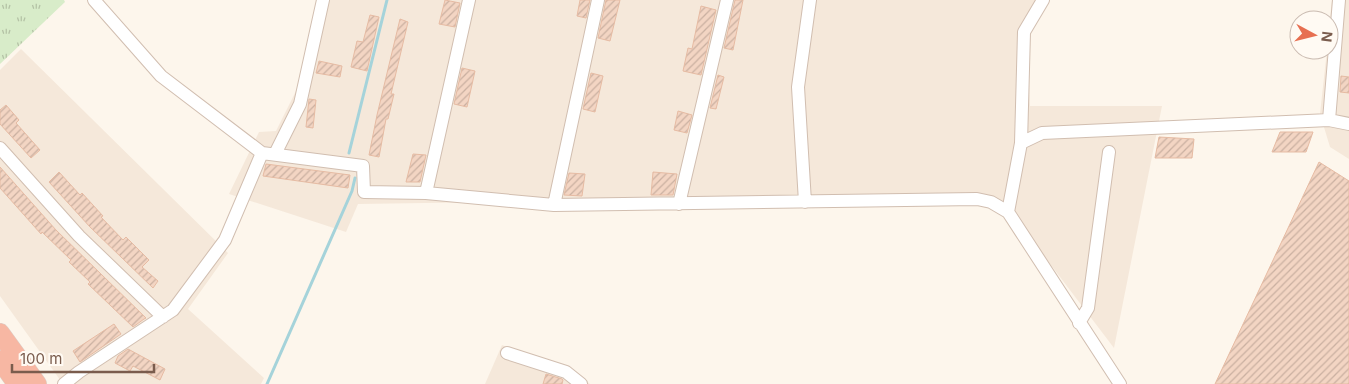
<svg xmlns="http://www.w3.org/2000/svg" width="1349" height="384" font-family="Inter,sans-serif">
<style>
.residential{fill:#f5e8da}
.grass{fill:url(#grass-tufts)}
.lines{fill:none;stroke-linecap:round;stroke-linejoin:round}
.stream{stroke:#a5d3da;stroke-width:3}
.building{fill:url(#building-hatch);stroke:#e6bba3}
.minor-casing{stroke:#d1beb0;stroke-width:14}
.highway-casing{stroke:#dad1cd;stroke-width:20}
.minor{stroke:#fff;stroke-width:12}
.highway{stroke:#f7b7a3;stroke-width:19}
</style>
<defs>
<pattern id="grass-tufts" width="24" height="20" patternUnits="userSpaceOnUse" patternTransform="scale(1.25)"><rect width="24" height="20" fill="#d8ecc9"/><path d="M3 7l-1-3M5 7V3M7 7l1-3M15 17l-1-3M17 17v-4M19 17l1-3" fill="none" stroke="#b4c2a5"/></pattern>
<pattern id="building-hatch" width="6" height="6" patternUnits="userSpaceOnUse" patternTransform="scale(1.25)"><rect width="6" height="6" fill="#f3d5c3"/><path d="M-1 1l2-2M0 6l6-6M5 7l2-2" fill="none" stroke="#cab0a1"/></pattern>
</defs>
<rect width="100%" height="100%" fill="#fdf6ec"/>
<path class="residential" d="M320,0H1049L1027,34L1030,106H1162L1114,348L1003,202L979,195L358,204L346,232L229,194L259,132L276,131L309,65Z
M1332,0H1349V159L1330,147L1320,114L1327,50H1329V27Z
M21,49L228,253L188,309L264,378L261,384H63L0,296V70Z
M502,345L575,372L590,384H485Z"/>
<path class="grass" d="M0,0H64L65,2L0,64Z"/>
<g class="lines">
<path class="stream" d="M349,153L387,0
M267,384L352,191L355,178"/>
</g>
<path class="building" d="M445,0L460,3L455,27L439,24Z
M580,0H590L586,18L577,16Z
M606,0H620L610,41L598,38Z
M735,0H743L733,50L724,48Z
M701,6L716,10L701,75L683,71L688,48L692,49Z
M370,15L379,17L367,71L351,67L357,41L363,42Z
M400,19L408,22L391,94H394L388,119H386L379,157L369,155L377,115Z
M319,61L342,66L340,77L316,73Z
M462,68L475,71L467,107L454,104Z
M591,73L603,76L595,112L583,109Z
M718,75L724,77L716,109L710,108Z
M1341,76L1349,77V93L1340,92Z
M309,99L316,100L313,128L306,127Z
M6,105L19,120L16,123L40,150L31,158L0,124V110Z
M678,111L692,115L687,133L674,130Z
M1280,132H1313L1306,152H1272Z
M1159,137L1194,139L1192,158H1155Z
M413,154L426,155L420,182H406Z
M1319,162L1349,181V384H1215Z
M266,164L350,175L348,188L263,176Z
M0,167L56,230L146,318L144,319L133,327L88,284L90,282L69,262L71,260L42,232L41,234L0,188Z
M59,172L80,195L82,193L103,216L101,217L123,240L126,237L149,260L142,267L158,281L153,288L90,227L49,182Z
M653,172L677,174L673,195H651Z
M569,173L585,174L582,196L564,195Z
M114,324L121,334L80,362L73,351Z
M128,349L165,369L160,380L133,366L130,371L115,363L118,356Z
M546,374L562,379L563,380L562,384H543Z"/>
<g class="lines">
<g class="minor-casing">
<path id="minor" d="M94,0L161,76L262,153L363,166L364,192L426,193L554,205L977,199L991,202L1008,212L1120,384
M1329,120L1339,0
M1021,143L1042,133L1329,120L1349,124
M0,148L79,236L163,317
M275,154L300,104L323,0
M426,193L469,0
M805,202L798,87L810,0
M679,204L727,0
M554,205L598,0
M1008,212L1021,143L1024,32L1043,0
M1079,323L1088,308L1109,152
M507,353L566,372L581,384
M64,384L79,372L173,310L225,240L262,153"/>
</g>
<g class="highway-casing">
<path id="highway" d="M0,333L37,384
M0,360L17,384"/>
</g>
<use href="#minor" class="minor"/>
<use href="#highway" class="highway"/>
</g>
<g transform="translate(1314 35) rotate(97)"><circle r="24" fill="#fffaf3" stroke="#cabbb1"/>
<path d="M0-4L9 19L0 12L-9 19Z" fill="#e76f51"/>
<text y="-8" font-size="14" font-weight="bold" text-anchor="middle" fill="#7a5c4d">N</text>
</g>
<path d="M12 364v8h142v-8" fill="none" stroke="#7a5c4d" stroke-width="2.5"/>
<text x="20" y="364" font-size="15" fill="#7a5c4d" stroke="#fffaf3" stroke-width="4" paint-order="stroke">100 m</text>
</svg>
